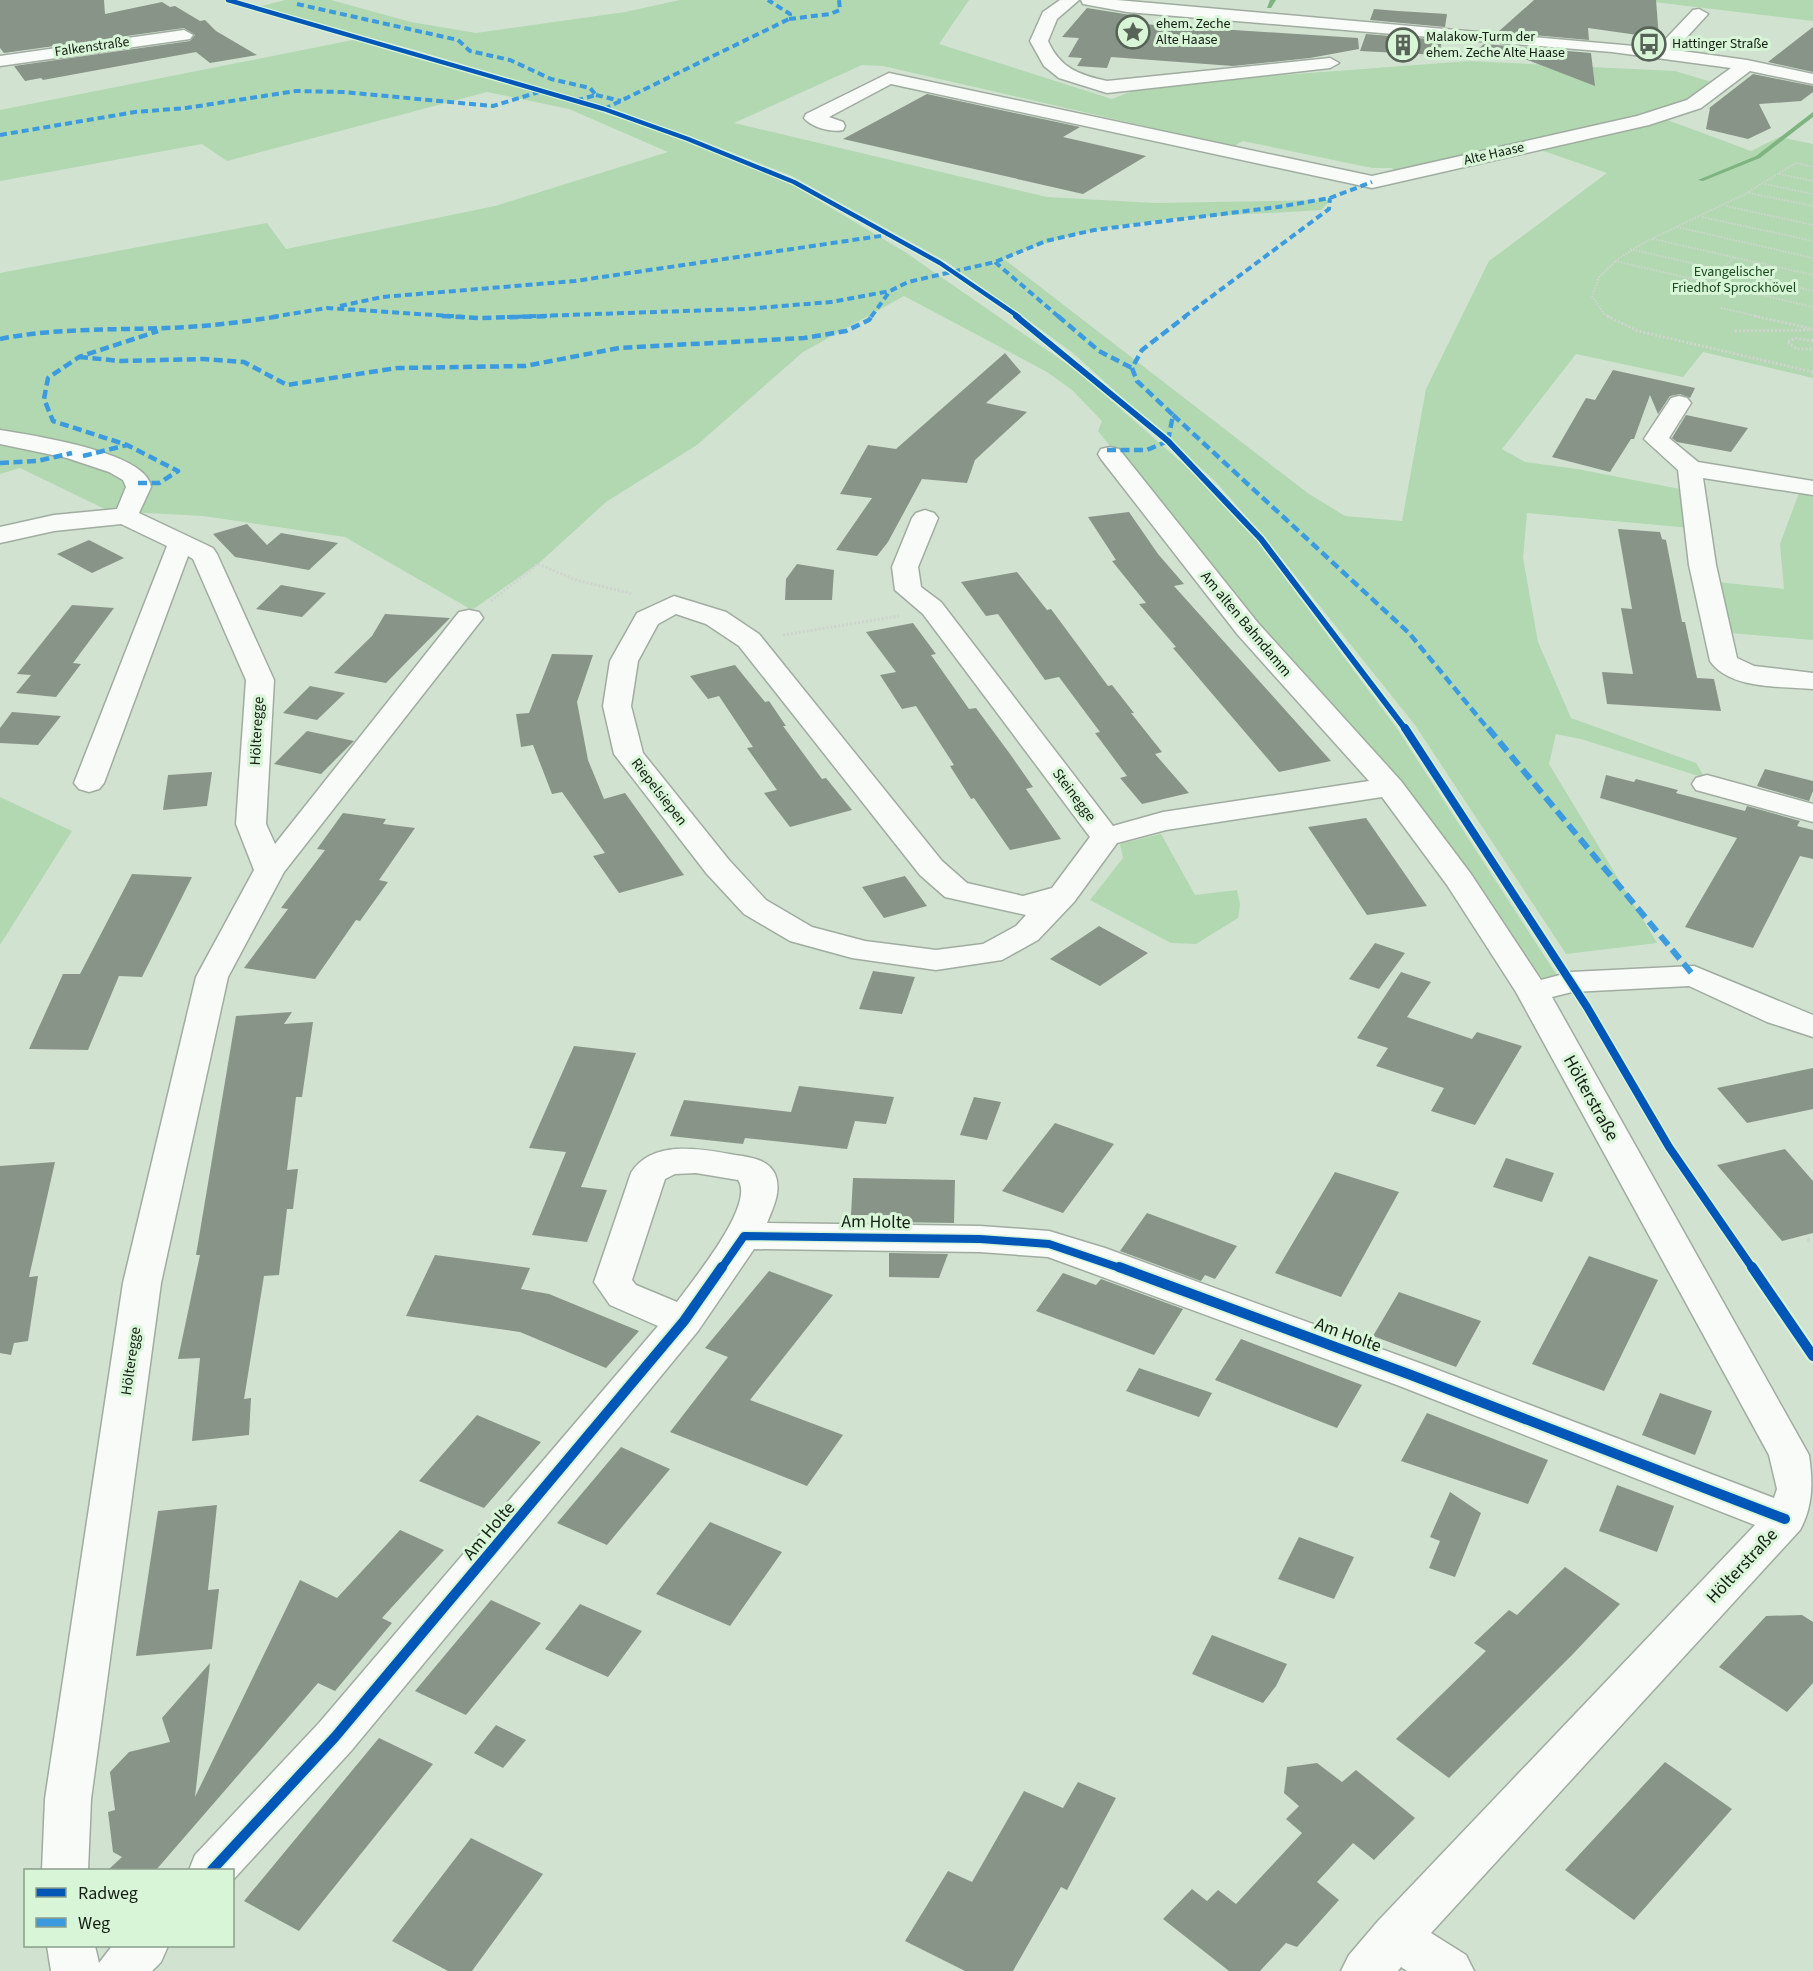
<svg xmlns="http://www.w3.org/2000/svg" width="1813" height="1971" font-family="'Source Sans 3',sans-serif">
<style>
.green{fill:#b1d8b1}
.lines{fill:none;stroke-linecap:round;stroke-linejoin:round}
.stream{fill:#7fb481;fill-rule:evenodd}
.building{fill:#889488}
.minor-casing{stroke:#a0aca0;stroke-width:3}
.path-far2{stroke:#cfd4cf;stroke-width:2;stroke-dasharray:1.5 1.5;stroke-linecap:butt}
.path-far1{stroke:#cfd4cf;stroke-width:3;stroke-dasharray:2 2;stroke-linecap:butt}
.path{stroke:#cfd4cf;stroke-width:4;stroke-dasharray:3 3;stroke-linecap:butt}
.minor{fill:#f8fbf8;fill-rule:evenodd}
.quiet-far2{stroke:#3b9bde;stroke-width:4;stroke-dasharray:7 4;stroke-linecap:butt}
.quiet-far1{stroke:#3b9bde;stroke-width:4.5;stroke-dasharray:9 4.5;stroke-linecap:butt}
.quiet{stroke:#3b9bde;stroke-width:6;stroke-dasharray:12 6;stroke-linecap:butt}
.cycleway-far3-casing{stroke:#d8f5d8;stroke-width:7}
.cycleway-far2-casing{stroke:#d8f5d8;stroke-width:9}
.cycleway-far1-casing{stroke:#d8f5d8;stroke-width:11}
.cycleway-casing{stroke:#d8f5d8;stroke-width:14}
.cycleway-far3{stroke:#0057b8;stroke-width:4.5}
.cycleway-far2{stroke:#0057b8;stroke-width:6}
.cycleway-far1{stroke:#0057b8;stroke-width:8}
.cycleway{stroke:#0057b8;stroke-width:10}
.labels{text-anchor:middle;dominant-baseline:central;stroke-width:6;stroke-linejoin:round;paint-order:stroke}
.far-poi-label{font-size:14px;fill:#141e14;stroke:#d8f5d8;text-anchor:start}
.far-street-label{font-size:14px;fill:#141e14;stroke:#d8f5d8}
.far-park-label{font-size:14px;fill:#19491e;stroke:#d8f5d8}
.street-label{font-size:15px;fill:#141e14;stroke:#d8f5d8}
.near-street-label{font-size:18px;fill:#141e14;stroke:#d8f5d8}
</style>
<rect width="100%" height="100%" fill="#d1e2d1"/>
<path class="green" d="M285,0H331L411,22L476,33L625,12L680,0H969L939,44L1112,99L1148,85L1469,61L1675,71L1715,83L1688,100L1647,114L1400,172L1391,168H1372L1243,141L1234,146L1206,140L883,66L862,65L734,123L1047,197L1155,203L1331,200L1321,210C1221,217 1096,215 1004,259L1309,494L1345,516L1402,521L1426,389L1489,261L1607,173L1535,148L1662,118L1751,151L1779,137L1813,144V378L1703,352L1683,377L1576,354L1502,449L1525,462L1577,469L1680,489L1690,528L1527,513L1523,558L1538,642L1571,718L1696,763L1705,778L1581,739L1556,734L1549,764L1657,943L1566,954L1415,725L1266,539L1216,482L1073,353L947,262L792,176L692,137L590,103L419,51L258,7Z
M1637,0H1813V21Z
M358,39L552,96L683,139L791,184L905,252L1080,373L1206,484L1255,538L1396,727L1558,977L1534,983L1098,431L1102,421L1072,390L1047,372L904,296L803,352L697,445L606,502L538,564L472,610L345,537L203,516L109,511L20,468L0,474V273L267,223L286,249L495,206L668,152L569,109L487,92L227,161L202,144L0,181V110Z
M1799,493L1813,495V640L1730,633L1717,582L1784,589L1780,544Z
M0,797L72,831L0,945Z
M1161,834L1195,895L1237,890L1240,905L1238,918L1196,944L1171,943L1090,900L1123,858L1120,844Z"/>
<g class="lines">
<path class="stream" d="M1270,0H1276L1271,8H1267Z
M1813,112V117L1760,158L1703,181L1698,180L1756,156Z"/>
</g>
<path class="building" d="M0,0H104L105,14L162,2L170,7L175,6L200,21L205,20L216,31L257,55L210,63L196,52L43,80L41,78L25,81L14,66L190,41L195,35L184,28L4,53L0,48Z
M1534,0H1656L1659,38L1588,28L1589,40L1498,32Z
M1087,8L1131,15L1127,23L1358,38L1359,49L1310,58L1233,66L1111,57L1107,68L1077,66L1082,58L1068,57L1079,38L1062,37Z
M1374,9L1398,11L1447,14L1445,27L1370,20Z
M1813,27V72L1768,62L1791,44Z
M1366,34L1442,40L1439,55L1360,51Z
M1484,44L1591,53L1595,86L1525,59L1469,57Z
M1753,74L1813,86V92L1801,101L1759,104L1771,128L1748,139L1706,129L1710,108L1708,109Z
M927,94L1080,127L1063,137L1146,156L1083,194L843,139Z
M1005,353L1021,372L986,403L1027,412L975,460L967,483L922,479L888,542L877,556L836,550L872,498L840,494L868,445L896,449Z
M1613,370L1695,388L1690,398L1680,394L1670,396L1658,414L1650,395L1634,439H1631L1610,472L1552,457L1586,398L1595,400Z
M1686,415L1748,428L1731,452L1677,442L1672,438Z
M1129,512L1158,554L1184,584L1174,586L1331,761L1279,772L1173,648L1176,647L1139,604L1146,603L1112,561L1116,560L1088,517Z
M247,524L267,545L281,533L338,543L309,570L235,557L213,534Z
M1618,529L1660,532L1662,539L1666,540L1682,622H1685L1697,678L1714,679L1721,711L1607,704L1602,672L1633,674L1621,608L1632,609Z
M89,540L124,558L92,573L57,554Z
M797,564L834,570L832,600H785L786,579Z
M1017,572L1047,610L1051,609L1108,686L1112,685L1134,713H1131L1162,752L1155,754L1189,793L1142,804L1120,778L1127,776L1095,733L1100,732L1059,677L1045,680L998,614L986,616L961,582Z
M281,585L326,593L302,617L256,609Z
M72,605L114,608L73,663L81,664L56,697L16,693L31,675L17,674Z
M385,614L450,618L386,683L334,673L372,636Z
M913,623L936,654L931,655L969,709L976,708L1010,754L1033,787L1026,789L1061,839L1010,850L974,798L971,799L950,766L954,765L916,706L902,709L880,675L896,672L866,632Z
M552,654L593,655L577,702L588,760L604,799L625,793L684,875L619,893L593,856L605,853L562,792L552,794L533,745L521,747L516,714L529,713Z
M735,665L765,702L769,701L786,726H783L822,779L826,778L852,810L790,827L764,793L777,790L747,748L753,747L719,696L708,699L690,676Z
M310,686L345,693L317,720L283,713Z
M12,712L61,716L38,745L0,743V728Z
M307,731L354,741L321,774L274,764Z
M1765,769L1813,781V791L1809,801L1757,786Z
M212,772L207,806L163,810L168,775Z
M1606,775L1634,782L1636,779L1678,790L1676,793L1745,811L1747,806L1800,821L1797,826L1813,830V859L1800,856L1753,948L1685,927L1737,838L1600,798Z
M343,813L386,819L383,824L415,828L379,880L388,882L360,921L356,920L315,979L244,968L288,909L281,908L325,850L317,849Z
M1366,818L1427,906L1367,915L1308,827Z
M132,874L192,877L142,977L119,976L88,1050L29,1049L63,974H80Z
M905,876L927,906L884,918L862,887Z
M1099,926L1148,953L1100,986L1050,959Z
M1375,943L1405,953L1379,989L1349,979Z
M873,971L915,977L902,1014L859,1009Z
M1401,972L1431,982L1407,1017L1472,1039L1477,1032L1522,1046L1475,1125L1431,1111L1444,1088L1376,1066L1388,1048L1357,1038Z
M292,1012L284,1024L313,1022L302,1097H296L287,1170L298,1169L293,1209H287L279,1275L264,1276L244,1399L251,1398L249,1435L192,1441L200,1358L178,1359L200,1255H196L236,1016Z
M574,1046L636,1053L581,1187L607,1190L587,1242L532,1235L566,1152L529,1148Z
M1813,1068V1109L1747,1123L1717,1088Z
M799,1086L894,1097L886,1124L855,1121L847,1149L745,1138L743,1144L670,1136L684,1100L791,1112Z
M974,1097L1001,1102L987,1140L960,1135Z
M1055,1123L1114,1144L1063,1213L1002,1191Z
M1785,1149L1813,1181V1233L1782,1241L1717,1165Z
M1506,1158L1554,1173L1542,1202L1493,1187Z
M55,1162L29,1277L38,1276L28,1341L14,1343L11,1355L0,1353V1166Z
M1335,1172L1399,1192L1341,1297L1275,1273Z
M853,1178L955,1180L954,1223L890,1222L891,1215H851Z
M1147,1213L1237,1246L1215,1279L1205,1275L1201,1281L1120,1251Z
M889,1253L948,1254L939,1278L889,1277Z
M435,1255L530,1268L521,1289L549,1294L639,1331L606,1368L520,1332L406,1316Z
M1589,1256L1658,1280L1604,1391L1532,1364Z
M769,1271L833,1295L750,1400L843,1435L807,1486L670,1432L728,1357L705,1348Z
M1063,1273L1096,1285L1101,1279L1183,1309L1154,1355L1036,1311Z
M1399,1292L1481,1321L1456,1367L1373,1336Z
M1241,1339L1362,1385L1337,1428L1215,1380Z
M1139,1368L1212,1393L1199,1417L1126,1391Z
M1660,1393L1712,1411L1695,1455L1642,1435Z
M1427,1413L1548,1460L1528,1504L1401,1461Z
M477,1415L541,1442L484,1508L419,1481Z
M621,1447L670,1469L607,1545L557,1523Z
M1617,1485L1674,1506L1657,1552L1599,1531Z
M1450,1492L1481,1513L1455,1577L1429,1568L1440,1541L1430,1537Z
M217,1505L208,1590L219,1589L212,1649L136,1656L158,1511Z
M710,1522L782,1552L730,1626L656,1594Z
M400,1530L444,1550L382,1618L392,1623L335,1691L318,1683L156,1870H108L122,1857L113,1852L108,1812L115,1810L110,1772L129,1752L170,1742L162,1718L210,1663L195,1797L300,1580L337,1598Z
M1299,1537L1354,1557L1334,1599L1278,1579Z
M1565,1567L1620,1604L1573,1654L1449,1778L1396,1739L1486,1651L1474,1643L1509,1610L1517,1615Z
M491,1600L541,1623L466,1715L415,1691Z
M580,1604L642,1631L608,1677L545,1649Z
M1802,1615L1813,1622V1683L1787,1712L1719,1667L1766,1616Z
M1212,1635L1287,1664L1276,1686L1263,1703L1192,1674Z
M496,1725L526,1740L503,1768L474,1753Z
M379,1738L433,1764L299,1931L244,1901Z
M1665,1762L1732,1809L1634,1920L1565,1870Z
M1317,1763L1342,1782L1356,1770L1415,1818L1374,1860L1353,1843L1317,1882L1339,1900L1297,1947L1286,1943L1260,1971H1229L1163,1919L1192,1889L1207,1901L1218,1890L1236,1904L1302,1833L1286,1819L1299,1806L1284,1793L1287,1767Z
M1078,1782L1116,1798L1067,1890L1061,1887L1013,1971H965L905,1941L948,1871L972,1882L1024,1791L1063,1808Z
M471,1838L543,1874L472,1971H448L392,1941Z"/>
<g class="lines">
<g class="minor-casing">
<path id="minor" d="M1060,0H1079L1057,19L1048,41C1060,68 1079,75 1107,81L1330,58L1339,63L1330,68L1107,93L1059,78L1044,66L1030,41L1043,12Z
M1081,0H1117L1657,48L1693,10L1699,9L1708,14L1675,50L1747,60L1813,74V84L1750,71L1701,108L1649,125L1372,188L891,84L829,117L843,122L845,126L843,130C832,133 811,127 804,118L806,114L889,73L1372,176L1637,116L1687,100L1731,68L1612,52L1127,12L1083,4Z
M184,30L193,35L190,39L0,66V56Z
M1679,396L1687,398L1691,403L1669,438L1698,462L1813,481V495L1703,478L1716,565L1737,658L1754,666L1813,673V689C1782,686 1730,690 1710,661L1689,565L1678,470L1644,439L1671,398Z
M0,430C30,435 148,452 151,487L139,513L213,548L217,554L274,680L266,824L275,844L459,612L469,610L479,612L483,618L284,872L228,977L161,1283L91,1799L88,1870H42L45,1799L123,1283L196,977L254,870L236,824L246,680L193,559L188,556L104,783L99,789L89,792L79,789L74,783L167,546L121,524L54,531L0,543V527L54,515L117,509L126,487L123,480L109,472L67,458L0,444Z
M1110,447L1119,449L1258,623L1401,781L1471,874L1541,980L1571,972L1694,966L1813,1015V1037L1767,1022L1689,986L1572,992L1552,997L1809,1455C1813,1483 1813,1506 1800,1530L1431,1933L1466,1955L1474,1971H1407L1401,1967L1398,1971H1341L1349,1955L1378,1921L1755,1525L1397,1385L1048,1257L980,1252L754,1249L698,1331L527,1539L351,1751L232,1881V1870H189L195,1855L319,1723L658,1326L610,1305L594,1282L631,1173C652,1139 702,1149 735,1155C749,1157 768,1159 775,1174C782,1192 773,1207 767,1223L980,1226L1049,1231L1105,1248L1425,1365L1774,1498L1777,1489L1769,1455L1516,992L1447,885L1382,797L1166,830L1117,843L1074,902L1038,940L1002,960L936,970L852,958L790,941L744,914L707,874L614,754L603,706L610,661L637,613L674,596L726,612L759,634L942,861L967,883L1023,896L1052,888L1090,837L923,614L895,590L892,567L912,518L916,513L925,510L934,513L938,518L918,567L921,587L941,602L1113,826L1163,812L1369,781L1238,635L1101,459L1098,454L1101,449ZM676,614L706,624L739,646L920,875L945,897L1026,915L1016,926L983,944L936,950L865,941L812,927L766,900L729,860L643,753L631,706L638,661L658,624ZM696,1173L738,1180C756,1204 692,1281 677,1302L636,1285L632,1280L665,1179L675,1174Z
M1707,775L1813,804V822L1696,790L1692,784L1696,778Z
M47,1946H95L99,1963L112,1946H168L161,1962L152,1971H51Z"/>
</g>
<path class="path-far2" d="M1779,174L1813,181
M1765,184L1813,194
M1749,193L1813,206
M1726,206L1813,225
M1702,217L1813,241
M1677,227L1813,258
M1653,239L1813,275
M1630,249L1813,291
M1615,261L1813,307
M1706,282L1735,257
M1721,308L1761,317
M1610,317L1604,314L1592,296L1599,277L1618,259L1645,242L1743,195L1796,163L1813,167"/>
<path class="path-far1" d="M1607,316L1638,331L1813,372
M1754,316L1813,329
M1735,331L1812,330
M1813,341L1795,338L1787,342L1797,349H1813
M491,601L538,564L576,580L633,594
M783,635L899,616"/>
<path class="path" d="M1807,1240L1813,1239"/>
<use href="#minor" class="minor"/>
<path class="quiet-far2" d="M297,4L458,40L470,51L510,60L551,79L590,88L596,95L578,100
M789,19L830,14L840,10L839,0
M596,95L621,101
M604,109L789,19L790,14L768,0
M0,135L135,112L186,108L296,91L343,92L493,106L539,92
M995,262L1059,317
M340,306L382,297L575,281L887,235
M272,317L327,308L465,317
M507,317L745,309L831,302L890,291L908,282L995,262L1046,241L1094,230L1278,207L1330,198L1372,182
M871,317L890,291
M1184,317L1329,209L1330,198"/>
<path class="quiet-far1" d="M442,316L479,318L551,316
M1058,316L1099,351L1132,368
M0,339C55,328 111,330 166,328C204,327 243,322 281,316
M79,357L121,361L204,359L244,362L287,385L397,368L525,366L619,348L804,338L846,331L869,320L872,316
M1173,415L1409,633L1489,730
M1168,441L1173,415L1137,381L1132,368L1142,350L1186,316
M1107,450H1147L1168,441
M83,456L127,445
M0,463L37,461L72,453
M138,483H159L178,471L127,445L53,421L44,399L48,378L79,357L158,331"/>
<path class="quiet" d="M1488,728L1694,976"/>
<g class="cycleway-far3-casing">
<path id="cycleway-far3" d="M228,0L604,109L688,139L794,182L940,263L1019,317"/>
</g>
<g class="cycleway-far2-casing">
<path id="cycleway-far2" d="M1016,316L1168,441L1261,539L1406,730"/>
</g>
<g class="cycleway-far1-casing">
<path id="cycleway-far1" d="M1405,728L1587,1007L1669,1147L1753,1269
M721,1269L744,1236L980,1239L1049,1244L1123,1269"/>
</g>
<g class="cycleway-casing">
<path id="cycleway" d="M1119,1267L1411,1375L1785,1519
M1752,1267L1813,1356
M212,1870L335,1737L684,1321L722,1267"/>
</g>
<use href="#cycleway-far3" class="cycleway-far3"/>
<use href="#cycleway-far2" class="cycleway-far2"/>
<use href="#cycleway-far1" class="cycleway-far1"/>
<use href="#cycleway" class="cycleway"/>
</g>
<defs>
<g id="sight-ring" transform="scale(1.725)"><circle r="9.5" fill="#d8f5d8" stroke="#566356" stroke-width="1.5"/><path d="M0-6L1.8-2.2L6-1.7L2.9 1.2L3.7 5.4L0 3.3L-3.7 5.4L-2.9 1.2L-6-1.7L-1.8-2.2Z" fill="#566356"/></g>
<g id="bus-ring" transform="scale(1.725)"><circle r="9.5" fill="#d8f5d8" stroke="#566356" stroke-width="1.5"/><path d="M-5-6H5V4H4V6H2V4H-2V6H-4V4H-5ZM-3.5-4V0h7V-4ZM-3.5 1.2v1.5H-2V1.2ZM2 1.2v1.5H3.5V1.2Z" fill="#566356"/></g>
<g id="building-ring" transform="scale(1.725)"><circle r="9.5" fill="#d8f5d8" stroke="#566356" stroke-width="1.5"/><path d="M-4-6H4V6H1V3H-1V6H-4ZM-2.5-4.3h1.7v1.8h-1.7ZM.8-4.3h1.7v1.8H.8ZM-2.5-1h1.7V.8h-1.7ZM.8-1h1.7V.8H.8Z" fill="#566356"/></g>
</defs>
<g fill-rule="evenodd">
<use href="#sight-ring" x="1133" y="32"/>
<use href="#bus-ring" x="1649" y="44"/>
<use href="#building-ring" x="1403" y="45"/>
</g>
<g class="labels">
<g class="far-poi-label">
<text x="1156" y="24">ehem. Zeche<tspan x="1156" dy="16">Alte Haase</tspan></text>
<text x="1426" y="37">Malakow-Turm der<tspan x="1426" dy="16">ehem. Zeche Alte Haase</tspan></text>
<text x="1672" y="44">Hattinger Straße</text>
</g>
<g class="far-street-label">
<text transform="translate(92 47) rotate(-8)">Falkenstraße</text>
<text transform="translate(1494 154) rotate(-13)">Alte Haase</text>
</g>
<g class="far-park-label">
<text x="1734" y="272">Evangelischer<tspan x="1734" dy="16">Friedhof Sprockhövel</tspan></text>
</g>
<g class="street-label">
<text transform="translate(1246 624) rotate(50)">Am alten Bahndamm</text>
<text transform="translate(257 731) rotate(-87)">Hölteregge</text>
<text transform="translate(659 792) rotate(52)">Riepelsiepen</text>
<text transform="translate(1074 795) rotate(53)">Steinegge</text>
<text transform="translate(131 1361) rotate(-82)">Hölteregge</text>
</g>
<g class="near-street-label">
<text transform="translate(1591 1098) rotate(61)">Hölterstraße</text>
<text transform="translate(876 1222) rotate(1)">Am Holte</text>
<text transform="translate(1348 1335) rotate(20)">Am Holte</text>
<text transform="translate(489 1531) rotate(-50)">Am Holte</text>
<text transform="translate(1742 1566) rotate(-47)">Hölterstraße</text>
</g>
</g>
<rect x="24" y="1869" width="210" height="78" fill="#d8f5d8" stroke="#8a9f8a" stroke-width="1.5"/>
<rect x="36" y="1888" width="30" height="9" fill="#0057b8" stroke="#8a9f8a" stroke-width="1.5"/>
<text x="78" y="1899" font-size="18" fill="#141e14">Radweg</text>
<rect x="36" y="1918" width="30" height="9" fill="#3b9bde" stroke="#8a9f8a" stroke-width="1.5"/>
<text x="78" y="1929" font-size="18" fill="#141e14">Weg</text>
</svg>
